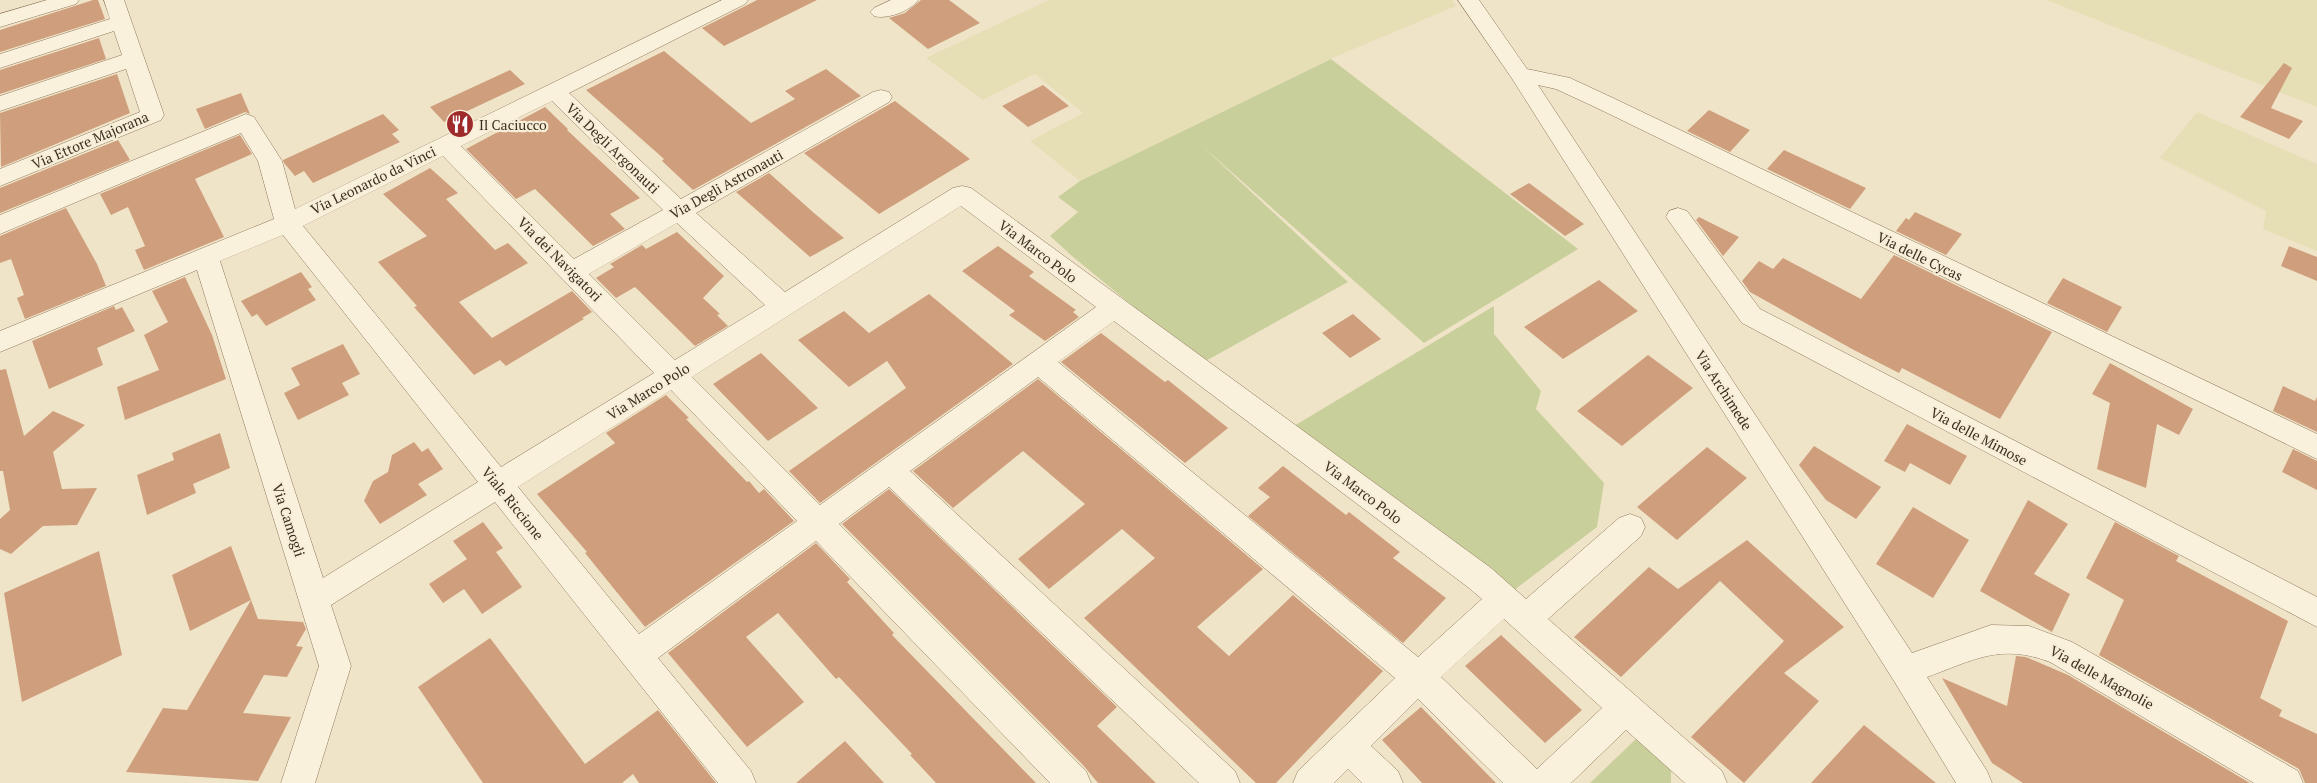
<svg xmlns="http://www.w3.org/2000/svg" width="2317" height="783" font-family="'PT Serif',serif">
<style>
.farmland{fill:#e6deb5}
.green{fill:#c9cf9b}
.building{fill:#cf9f7d}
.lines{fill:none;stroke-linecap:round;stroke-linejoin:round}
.street-casing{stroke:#8d765c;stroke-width:1}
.street{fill:#faf1dc;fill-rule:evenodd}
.labels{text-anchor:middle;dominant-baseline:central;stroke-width:4.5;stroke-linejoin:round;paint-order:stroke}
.poi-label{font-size:14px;fill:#3d2e20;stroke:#f7eed8;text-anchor:start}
.street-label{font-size:14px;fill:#3d2e20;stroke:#f7eed8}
</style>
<rect width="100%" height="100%" fill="#f0e4c8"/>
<path class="farmland" d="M1049,0H1452L1456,6L1330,59L1080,181L1030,141L1083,113L1035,74L983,100L926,58Z
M2047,0H2317V107L2218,68Z
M2197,112L2317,164V251L2263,229L2266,211L2160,158Z"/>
<path class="green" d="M1331,59L1578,249L1424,343L1200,144L1348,282L1202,363L1072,256L1050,236L1078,212L1058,197L1080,181Z
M1494,306V334L1541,391L1536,409L1604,483L1597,527L1513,591L1294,426Z
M1638,737L1671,767V783H1590Z"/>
<path class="building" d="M93,0H98L105,19L0,52V30Z
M757,0H817L724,46L702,28Z
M921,0H949L980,23L928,49L889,18L905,13Z
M99,38L106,59L0,94V70Z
M664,51L751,123L795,99L785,91L826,69L861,96L693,190L662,161L664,159L586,90Z
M2284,63L2292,68L2271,108L2303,121L2289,139L2240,117Z
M510,70L525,84L444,122L430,107Z
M117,74L130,113L1,167L0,113Z
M1043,85L1069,106L1028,127L1002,106Z
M241,93L250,114L245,112L205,129L196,109Z
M895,101L970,159L879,214L804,153Z
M545,107L568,129L567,130L640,198L610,214L625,229L593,246L535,189L516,199L466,149Z
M1709,110L1750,130L1730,152L1687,131Z
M383,114L399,130L392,134L400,142L313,183L304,171L295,176L284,163L283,160Z
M240,135L252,154L195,179L224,237L144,270L135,250L145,246L128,207L111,215L100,194Z
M118,140L130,160L0,213V188Z
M1784,150L1866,188L1850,209L1767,169Z
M430,168L458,193L446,199L495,250L508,243L528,263L459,302L492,338L572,291L592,312L582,318L584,319L506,366L500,360L474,375L414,307L417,306L378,262L427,236L383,194Z
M769,173L814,213L844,238L810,257L736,192Z
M1529,183L1584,224L1565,236L1510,194Z
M66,208L97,264L106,286L25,319L17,298L24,295L11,259L0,263V236Z
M1915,212L1962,234L1946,255L1896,231L1906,218L1909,220Z
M1699,217L1739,237L1723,256L1696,220Z
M677,232L724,276L703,298L720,314L717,315L728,326L695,346L635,287L616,298L596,278L614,267L610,264L642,245L646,249Z
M998,246L1034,272L1029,276L1076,310L1073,312L1079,317L1045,341L1009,315L1015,311L962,271Z
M2289,246L2317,257V281L2281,266Z
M1894,255L2052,332L2000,419L1902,368L1899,373L1852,349L1750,292L1742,281L1759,261L1773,269L1783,258L1861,299Z
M301,272L312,287L308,289L316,300L266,326L257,314L252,317L241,301Z
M185,277L212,335L226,379L125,420L117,387L159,370L144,335L168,322L152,291Z
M2063,278L2122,307L2107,332L2047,303Z
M1599,280L1638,311L1563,359L1524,327Z
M929,294L1013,364L820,503L789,471L906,388L887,361L849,387L798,340L844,311L869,333Z
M114,306L116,310L122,307L135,331L97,348L103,365L49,389L32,341Z
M1353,314L1381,339L1350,358L1322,333Z
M1101,333L1165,382L1168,380L1228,428L1185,463L1061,362Z
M343,344L360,374L342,383L349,395L298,420L284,393L300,385L291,368Z
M761,353L818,408L768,441L713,384Z
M1648,355L1693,388L1622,446L1577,411Z
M2110,363L2193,409L2179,435L2157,424L2146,488L2097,469L2110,403L2092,394Z
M6,369L24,436L53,411L85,425L53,452L62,489L97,488L77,525L43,526L11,554L0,549V519L10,510L3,471H0V370Z
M1038,379L1263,569L1197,627L1229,656L1293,595L1383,671L1276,783H1256L1084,618L1155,558L1122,529L1049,589L1018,559L1085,504L1023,451L953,508L913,471Z
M2283,386L2315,401L2317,397V432L2273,411Z
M666,395L689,418L686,419L747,482L749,481L759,493L764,489L794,521L645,627L585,553L587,552L537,494L615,443L606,433Z
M1907,424L1967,456L1950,485L1910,463L1905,472L1884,461Z
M220,433L230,468L193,484L196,493L147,515L137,475L174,460L172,453Z
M414,442L422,452L428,448L443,469L418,484L427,495L380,524L364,501L373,481L388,472L392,455Z
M1814,446L1881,487L1856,519L1826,500L1799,465Z
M1707,447L1747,478L1677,540L1637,507Z
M2293,449L2317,461V490L2282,472Z
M1283,466L1346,515L1349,512L1400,552L1393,558L1446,598L1403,643L1248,516L1270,497L1258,488Z
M889,489L1117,707L1097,726L1156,783H1098L1083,765L842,524Z
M2028,500L2068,524L2034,574L2070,594L2052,632L1980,591Z
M1913,507L1969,540L1933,598L1876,564Z
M483,522L503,548L496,552L522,587L482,614L464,589L443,603L429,584L467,559L453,541Z
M2115,522L2179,556L2176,561L2288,621L2260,698L2282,710L2279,716L2317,734V783H2305L2299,769L2099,655L2124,600L2086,578Z
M1747,540L1844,627L1784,673L1819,701L1744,783L1691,737L1784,641L1720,581L1621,677L1574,637L1649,567L1678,589Z
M816,543L850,579L847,582L894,633L892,635L1036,783H936L910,755L912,754L839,677L836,679L778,613L746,637L804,702L747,747L668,653Z
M231,546L251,600L190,631L172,575Z
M99,551L122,655L22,702L4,593Z
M251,600L258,619L303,622L306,629L296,646L303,647L287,677L264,675L243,713L291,717L258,781L126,772L163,708L187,710Z
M1501,635L1582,710L1545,743L1465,666Z
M490,638L585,764L658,710L716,783H639L633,774L622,783H483L418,687Z
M2016,656L2026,657L2068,675L2250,783H2023L1992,763L1942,678L2007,706Z
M1421,707L1496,783H1422L1382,740Z
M1864,725L1936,783H1811Z
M845,741L884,783H796Z"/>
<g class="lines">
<g class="street-casing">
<path id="street" d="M47,0H79L76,4L0,27V14Z
M104,0H124L164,115L161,120L0,186V169L140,112L126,69L0,111V96L122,55L114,31L0,68V54L110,19Z
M722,0H748L745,4L569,93L681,199L873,92L881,90L889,92L892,97L889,102L696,213L785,292L953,188L962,186L971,188L1491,568L1526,599L1619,518L1630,514L1641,518L1645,527L1641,536L1548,619L1722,771L1727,783H1685L1626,730L1571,783H1503L1418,699L1371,746L1398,771L1403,783H1362L1348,769L1334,783H1293L1298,771L1395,678L1038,377L910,471L1235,771L1240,783H1199L889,487L839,524L1086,771L1091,783H1050L816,541L658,658L751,771L756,783H718L495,502L331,605L351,666L315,783H281L319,666L197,270L0,352V331L274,219L258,161L241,133L0,234V215L246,114L254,117L282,161L295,209ZM552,101L663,210L574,259L461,146ZM443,156L654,373L501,467L303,226ZM961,206L1096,307L820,505L692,377ZM677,223L765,305L675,360L589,274ZM283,235L478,482L323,578L220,261ZM1114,321L1469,588L1482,599L1418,657L1058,362ZM671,390L797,521L639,634L518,487ZM1504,619L1602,708L1537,769L1441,677Z
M891,0H918C911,11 886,20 874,16L870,12L874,8Z
M1458,0H1479L1527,69L1570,78L1613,98L2317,434V459L1597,108L1556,89L1538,85L1912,653L1991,625L2029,626L2072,642L2298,771L2303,783H2254L2050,662C2000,643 1974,660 1927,677L1987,771L1992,783H1956L1894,681L1511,77Z
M1678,208L1687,211L1760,309L2317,597V627L1742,323L1666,217L1669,211Z"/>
</g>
<use href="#street" class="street"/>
</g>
<defs>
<g id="restaurant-disc" transform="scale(1.4375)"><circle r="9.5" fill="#9e2a2b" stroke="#f7eed8"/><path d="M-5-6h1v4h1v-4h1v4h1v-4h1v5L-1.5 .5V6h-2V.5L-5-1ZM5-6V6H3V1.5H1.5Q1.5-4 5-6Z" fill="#fff"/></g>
</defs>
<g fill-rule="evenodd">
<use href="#restaurant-disc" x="460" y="124"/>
</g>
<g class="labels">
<g class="poi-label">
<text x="479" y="124">Il Caciucco</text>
</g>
<g class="street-label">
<text transform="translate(90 140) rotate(-23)">Via Ettore Majorana</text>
<text transform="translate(613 148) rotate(44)">Via Degli Argonauti</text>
<text transform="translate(373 180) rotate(-26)">Via Leonardo da Vinci</text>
<text transform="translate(726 184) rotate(-29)">Via Degli Astronauti</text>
<text transform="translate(1038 251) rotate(37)">Via Marco Polo</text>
<text transform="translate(1920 256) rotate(26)">Via delle Cycas</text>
<text transform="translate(560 259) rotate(45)">Via dei Navigatori</text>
<text transform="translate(1724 390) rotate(57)">Via Archimede</text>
<text transform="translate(648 391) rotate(-32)">Via Marco Polo</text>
<text transform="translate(1979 436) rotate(28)">Via delle Mimose</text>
<text transform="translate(1363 492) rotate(37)">Via Marco Polo</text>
<text transform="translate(513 503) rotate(51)">Viale Riccione</text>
<text transform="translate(289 520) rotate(72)">Via Camogli</text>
<text transform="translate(2102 677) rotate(29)">Via delle Magnolie</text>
</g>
</g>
</svg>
